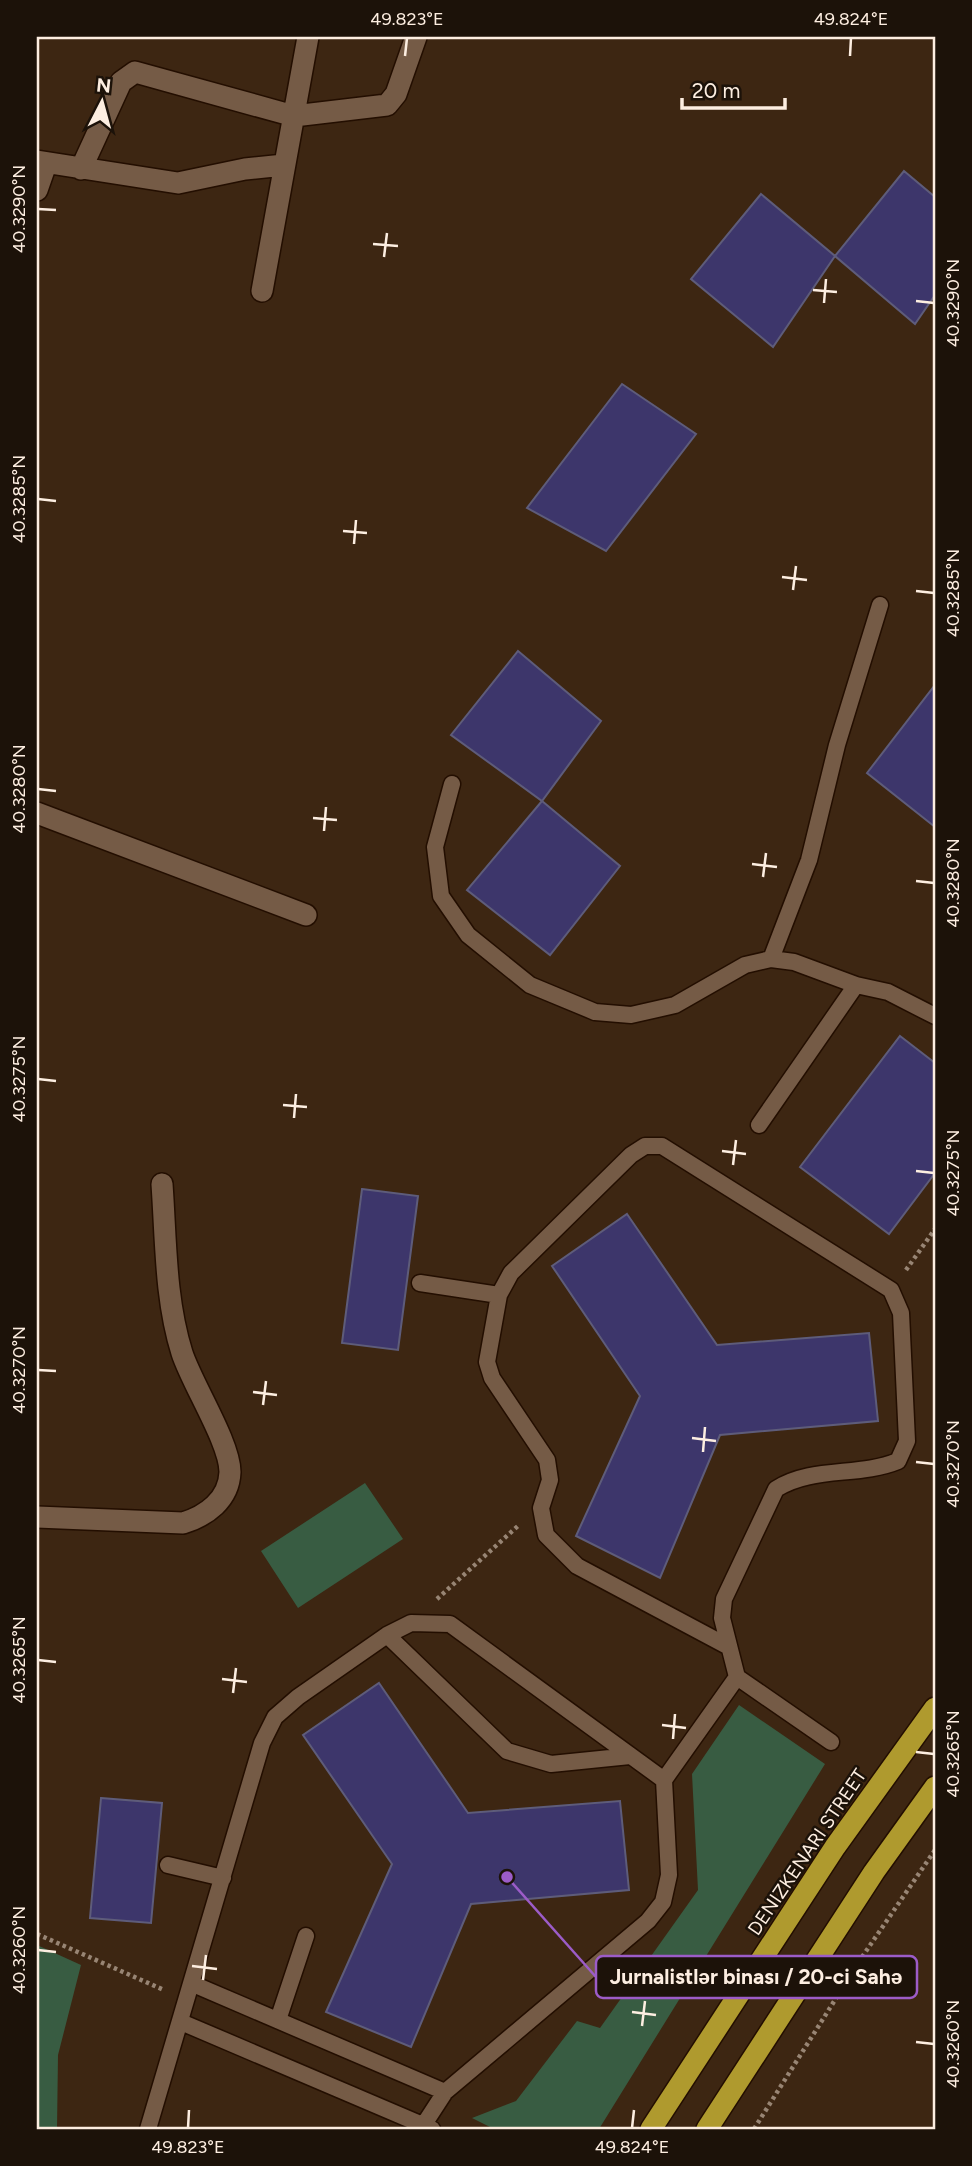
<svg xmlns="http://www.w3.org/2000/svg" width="972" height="2166" font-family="Figtree,sans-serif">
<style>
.green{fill:#385c42}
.building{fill:#3d366b;stroke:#5e5c7a;stroke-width:2}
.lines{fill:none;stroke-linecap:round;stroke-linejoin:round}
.lane-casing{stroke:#230e00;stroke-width:19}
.street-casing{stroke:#230e00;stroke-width:24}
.highway-casing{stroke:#230e00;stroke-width:24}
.path{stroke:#988574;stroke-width:4.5;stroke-dasharray:3.5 3.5;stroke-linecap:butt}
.lane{stroke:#755b46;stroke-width:16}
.street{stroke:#755b46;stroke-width:21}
.highway{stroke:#af9a2e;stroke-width:21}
.ticks{fill:none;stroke:#fdeee1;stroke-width:2.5}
.labels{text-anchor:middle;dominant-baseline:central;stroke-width:5;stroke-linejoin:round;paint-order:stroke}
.street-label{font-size:19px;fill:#fdeee1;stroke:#1c1209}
.leader{fill:none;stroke:#9c5cc8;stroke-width:2.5}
.callout-dot{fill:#9c5cc8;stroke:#1c1209;stroke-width:2.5}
.callout{fill:#1c1209;stroke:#9c5cc8;stroke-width:2.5}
.callout-label{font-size:21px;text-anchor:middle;font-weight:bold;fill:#fdeee1}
.neatline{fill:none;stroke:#fdeee1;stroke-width:2.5}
.ticks-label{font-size:18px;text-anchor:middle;fill:#fdeee1}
</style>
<rect width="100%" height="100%" fill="#3d2612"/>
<path class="green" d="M365,1483L403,1539L298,1608L261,1551Z
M739,1705L825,1764L599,2129H494L472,2118L516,2101L577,2021L600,2028L698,1890L692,1774Z
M37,1945L81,1965L58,2055L57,2129H37Z"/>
<path class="building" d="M904,171L935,197V295L915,324L835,256Z
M761,194L835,256L773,347L691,279Z
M622,384L696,434L606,551L527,508Z
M518,651L601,721L542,801L451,735Z
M935,685V827L867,773Z
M542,801L620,866L550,955L467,890Z
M900,1036L935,1063V1173L889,1234L800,1167Z
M362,1189L418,1196L398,1350L342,1343Z
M627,1214L717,1345L869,1333L878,1421L720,1435L660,1578L576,1536L640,1396L552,1266Z
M379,1683L468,1813L620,1801L629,1890L471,1904L411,2047L326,2012L392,1864L303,1735Z
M101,1798L162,1803L151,1923L90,1918Z"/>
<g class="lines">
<g class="lane-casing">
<path id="lane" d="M452,784L435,847L441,896L468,935L530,985L595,1012L631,1015L675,1005L745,965L771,959L794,962L856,985L888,992L935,1016
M771,959L809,860L837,745L880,605
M759,1125L856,985
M420,1283L499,1295
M387,1635L507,1751L551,1764L630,1756
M737,1677L831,1742
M664,1780L737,1677L722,1618L724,1599L776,1489C812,1466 859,1477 898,1461L907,1441L901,1313L891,1290L662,1146H645L631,1155L511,1273L499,1295L487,1362L492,1378L547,1460L550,1480L541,1508L546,1535L577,1566L729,1647
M168,1865L223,1878
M193,1984L445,2092
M278,2020L306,1936
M181,2022L432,2129
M148,2129L262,1743L275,1717L298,1697L387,1635L411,1623L450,1624L664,1780L669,1875L663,1902L648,1921L445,2092L421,2129"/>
</g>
<g class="street-casing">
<path id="street" d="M37,161L178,183L245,169L284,165
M81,169L121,82L135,72L294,116L387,105L396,94L416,37
M37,190L46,164
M262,291L308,37
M37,813L306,915
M37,1517L183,1523C206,1516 229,1500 230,1472C230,1443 192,1384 182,1353C165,1299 166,1240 162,1184"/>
</g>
<g class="highway-casing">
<path id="highway" d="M651,2129L835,1847L935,1708
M707,2129L874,1872L935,1787"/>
</g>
<path class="path" d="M906,1270L935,1229
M437,1599L519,1525
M37,1934L164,1990
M754,2129L860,1960L935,1850"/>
<use href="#lane" class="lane"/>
<use href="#street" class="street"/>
<use href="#highway" class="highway"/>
</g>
<path class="ticks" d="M405,56L407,38M850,56L851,38M38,209L56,210M373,244L398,246M384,257L387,233M813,290L837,292M916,301L934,303M824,303L826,279M38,499L56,501M343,531L367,533M354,544L356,520M782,577L807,580M793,590L796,566M916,591L934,593M38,789L56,791M313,818L337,820M324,831L326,807M752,864L777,867M763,877L766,853M916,881L934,883M38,1079L56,1081M283,1105L307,1107M294,1118L296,1094M722,1151L746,1154M733,1165L736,1140M916,1171L934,1173M38,1370L56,1371M253,1392L277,1395M263,1405L266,1381M692,1438L716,1441M703,1452L705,1427M916,1462L934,1464M38,1660L56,1662M222,1679L247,1682M233,1693L236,1668M662,1725L686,1728M673,1739L675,1714M916,1752L934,1754M38,1950L56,1952M192,1966L217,1969M203,1980L206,1955M632,2012L656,2015M642,2026L645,2001M916,2042L934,2044M188,2128L189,2110M632,2128L634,2110"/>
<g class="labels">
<g class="street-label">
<text transform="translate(807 1852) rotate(-56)">DENIZKENARI STREET</text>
</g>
</g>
<path class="leader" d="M507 1877L596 1977"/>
<circle class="callout-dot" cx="507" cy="1877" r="7"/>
<rect class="callout" x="596" y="1956" width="321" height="42" rx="7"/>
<g class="callout-label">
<text x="756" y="1984">Jurnalistlər binası / 20-ci Sahə</text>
</g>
<rect width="972" height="2166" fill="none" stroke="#1c1209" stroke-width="77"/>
<g transform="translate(102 102) rotate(6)" stroke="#1c1209" stroke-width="5" paint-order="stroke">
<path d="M0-5L12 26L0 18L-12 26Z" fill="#fdeee1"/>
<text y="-10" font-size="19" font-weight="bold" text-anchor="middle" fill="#fdeee1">N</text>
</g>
<path d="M682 98v10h103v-10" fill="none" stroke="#fdeee1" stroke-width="3.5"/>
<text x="692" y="98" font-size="21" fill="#fdeee1" stroke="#1c1209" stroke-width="5" paint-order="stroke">20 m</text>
<rect x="38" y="38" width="896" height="2090" class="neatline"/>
<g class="ticks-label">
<text x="407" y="25">49.823°E</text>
<text x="851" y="25">49.824°E</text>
<text transform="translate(19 209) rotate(-90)" y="6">40.3290°N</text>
<text transform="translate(953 303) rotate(-90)" y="6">40.3290°N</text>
<text transform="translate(19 499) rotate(-90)" y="6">40.3285°N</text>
<text transform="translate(953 593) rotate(-90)" y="6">40.3285°N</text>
<text transform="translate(19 789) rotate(-90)" y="6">40.3280°N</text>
<text transform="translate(953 883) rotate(-90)" y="6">40.3280°N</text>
<text transform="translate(19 1079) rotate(-90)" y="6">40.3275°N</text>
<text transform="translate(953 1173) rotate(-90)" y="6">40.3275°N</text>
<text transform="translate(19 1370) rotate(-90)" y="6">40.3270°N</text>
<text transform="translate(953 1464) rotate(-90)" y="6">40.3270°N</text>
<text transform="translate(19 1660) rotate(-90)" y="6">40.3265°N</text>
<text transform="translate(953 1754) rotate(-90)" y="6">40.3265°N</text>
<text transform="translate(19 1950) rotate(-90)" y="6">40.3260°N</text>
<text transform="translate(953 2044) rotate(-90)" y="6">40.3260°N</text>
<text x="188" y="2153">49.823°E</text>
<text x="632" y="2153">49.824°E</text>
</g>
</svg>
